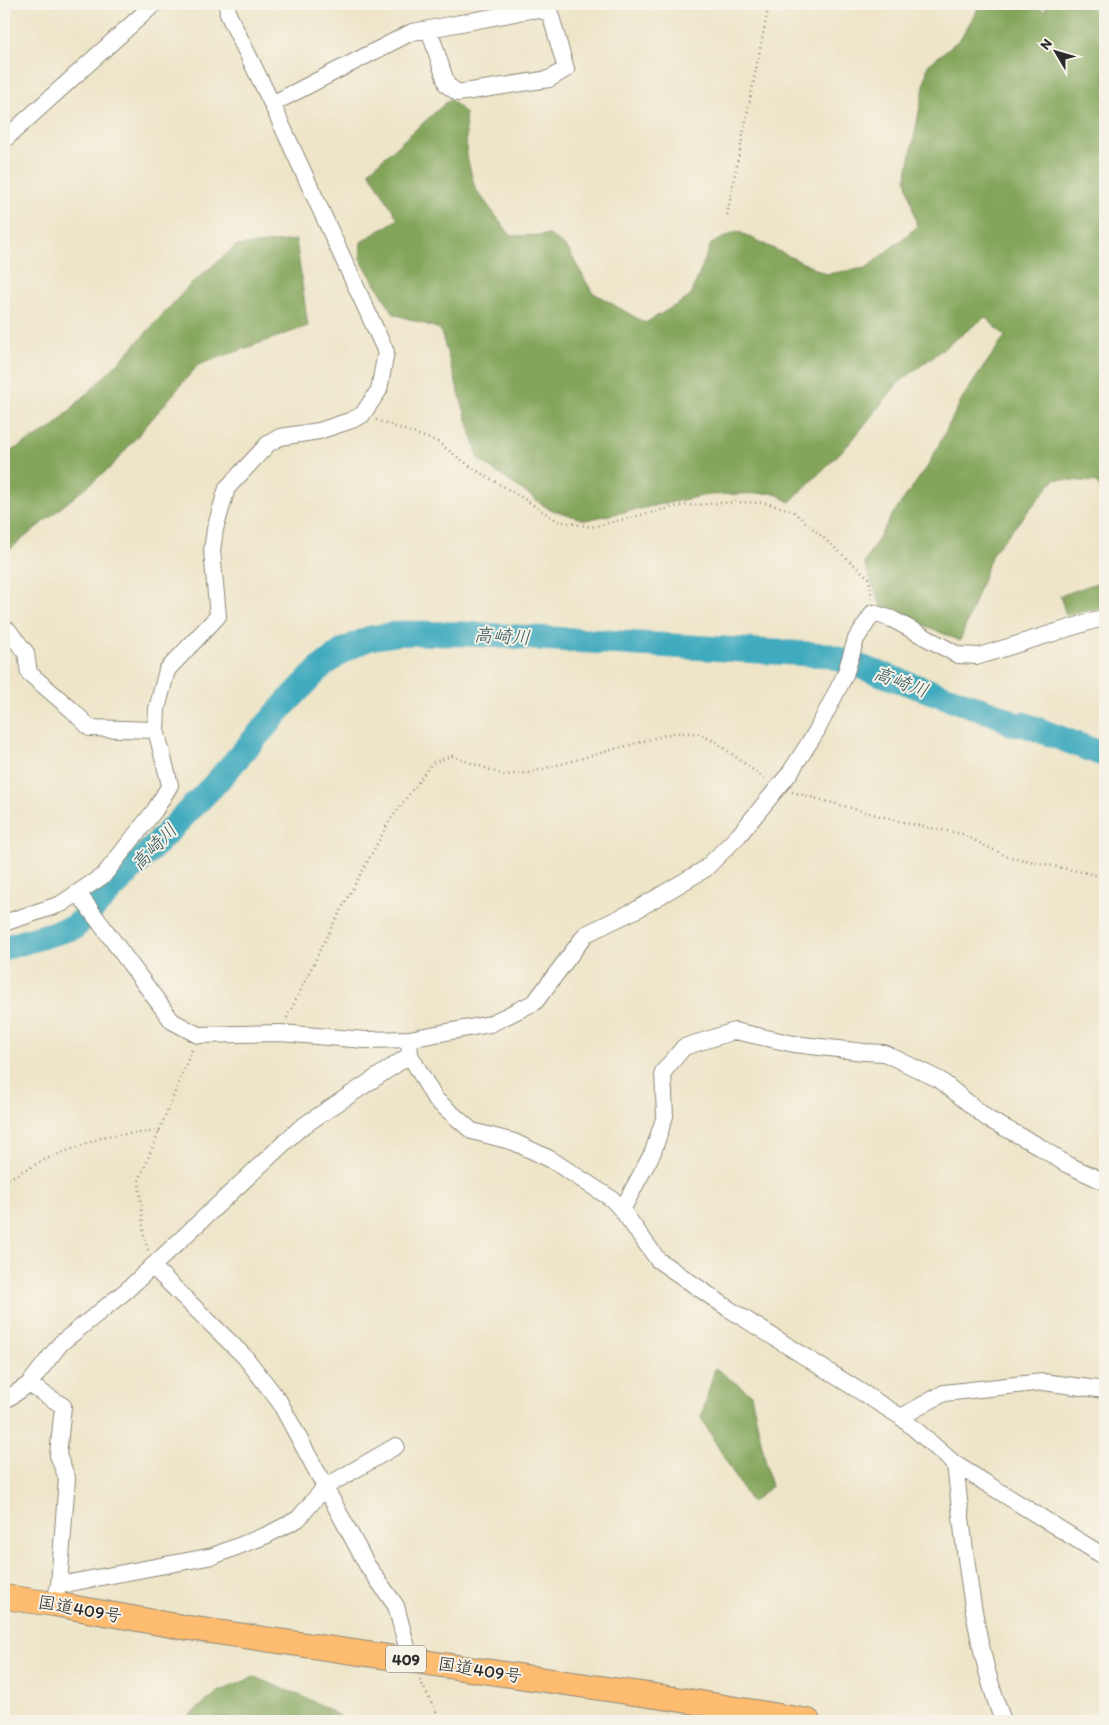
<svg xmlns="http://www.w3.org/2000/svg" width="1109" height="1725" font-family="Itim,'Klee One',sans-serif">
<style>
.forest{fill:#83a55a;stroke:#576842}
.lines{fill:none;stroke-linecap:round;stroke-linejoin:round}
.river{stroke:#3faabe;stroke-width:25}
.minor-casing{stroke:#8c887a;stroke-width:18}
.highway-casing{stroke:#8c887a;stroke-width:26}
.path{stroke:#8c887a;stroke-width:2.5;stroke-dasharray:1 4;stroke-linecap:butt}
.minor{stroke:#fff;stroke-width:16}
.highway{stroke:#fdbc70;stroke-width:24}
.labels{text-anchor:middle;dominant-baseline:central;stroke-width:4;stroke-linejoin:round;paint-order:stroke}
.shield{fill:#f7f3e8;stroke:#686764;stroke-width:1}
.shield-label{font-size:16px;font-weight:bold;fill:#2b2b2b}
.street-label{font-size:18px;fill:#2b2b2b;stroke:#f7f3e8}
.water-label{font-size:19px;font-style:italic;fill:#32575e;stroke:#f7f3e8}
</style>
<rect width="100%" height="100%" fill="#f7f3e8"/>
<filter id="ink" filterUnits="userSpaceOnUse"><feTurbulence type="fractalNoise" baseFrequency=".02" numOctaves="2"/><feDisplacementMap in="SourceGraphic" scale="10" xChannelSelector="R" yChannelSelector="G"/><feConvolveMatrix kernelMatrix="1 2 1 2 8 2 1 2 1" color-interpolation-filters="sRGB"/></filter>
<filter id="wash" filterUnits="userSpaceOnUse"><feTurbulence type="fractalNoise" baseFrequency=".0096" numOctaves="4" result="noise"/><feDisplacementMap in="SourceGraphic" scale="20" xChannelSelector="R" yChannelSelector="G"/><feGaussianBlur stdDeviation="1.12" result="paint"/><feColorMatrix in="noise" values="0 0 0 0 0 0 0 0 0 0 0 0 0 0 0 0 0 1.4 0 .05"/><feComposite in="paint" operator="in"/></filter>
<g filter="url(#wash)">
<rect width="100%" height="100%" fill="#eee5c8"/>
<path class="forest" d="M981,4H1024L1046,11L1044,4H1105V493L1095,482L1055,479L992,554L960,641L881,606L864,563L892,515L928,466L963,397L1005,336L985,317L897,384L850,443L790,502L774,493L707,495L585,520L549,509L479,460L440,329L394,314L360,259L361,242L398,219L369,171L450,99L465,113L467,157L475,188L511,236L550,235L568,249L592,292L645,323L690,297L711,244L737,231L826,274L866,268L917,227L906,179L928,65L960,39Z
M296,240L308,326L198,365L111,467L4,554V455L52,428L120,361L191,284L236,246Z
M1105,580V608L1066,615L1060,596Z
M715,1368L751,1394L771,1487L751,1503L701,1418Z
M254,1677C285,1690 319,1700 346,1721H182L218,1692Z"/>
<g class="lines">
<path class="river" d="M4,948L75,927L213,786L285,704L320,668L344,650L370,638L402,633L469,634L827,655L1000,716C1007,720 1014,727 1023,724L1105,755"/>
</g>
</g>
<g filter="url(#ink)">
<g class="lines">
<g class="minor-casing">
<path id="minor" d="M272,104L412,32L429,29L536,9L550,13L566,69L549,79L458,93L447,85L429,29
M4,140L154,4
M8,630L26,653L29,673L72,710L90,728L156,730
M78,893L172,1021L198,1035L280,1033L365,1040L409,1039L490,1024L535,1002L586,934L636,910L705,869L739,835L789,774L816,732L845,675L856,639L873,613L892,619L958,655L979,656L1105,617
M4,923L61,904L104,875L155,810L170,785L156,730L157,709L167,670L218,616L212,551L215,529L227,488L268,444L280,437L319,431L352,420L362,415L379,390L386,352L272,104L228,14L227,4
M409,1039L410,1055L435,1099L472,1131L514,1142L550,1159L612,1199L622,1210L658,1260L729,1309L901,1417L955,1464L1105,1557
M622,1210L653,1152L665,1116L663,1072L684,1047L735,1031L794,1044L864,1052L884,1053L940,1080L988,1119L1037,1145L1066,1164L1105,1182
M152,1266L245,1357L279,1401L367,1565L396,1606L410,1659
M29,1384L63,1406L58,1455L67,1478L59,1585
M4,1401L29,1384L61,1343L127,1290L300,1128L410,1055
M901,1417L944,1393L1043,1382L1105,1390
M955,1464C965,1551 972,1639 1003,1721
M54,1604L59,1585L213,1556L267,1535L298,1519L325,1487L396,1446"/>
</g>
<g class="highway-casing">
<path id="highway" d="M4,1597L54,1604L182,1627L689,1701L808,1721"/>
</g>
<path class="path" d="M727,215L769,4
M376,420L436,441L474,469L526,500L557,521L592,527L678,506L736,502L766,503L793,511L869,578L872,599
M792,792L906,823L962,834L1006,856L1105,877
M287,1018L329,932L389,822L432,763L452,756L504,775L528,773L673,733H697L716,742L765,779
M4,1181L46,1159L106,1136L160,1131
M148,1250L144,1236L139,1181L193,1047
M420,1680L441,1721"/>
<use href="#minor" class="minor"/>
<use href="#highway" class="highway"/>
</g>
</g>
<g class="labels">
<rect class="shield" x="386" y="1645.5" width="40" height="27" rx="4"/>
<g class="shield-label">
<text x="406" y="1659">409</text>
</g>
<g class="street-label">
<text transform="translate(80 1609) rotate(10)">国道409号</text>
<text transform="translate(480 1670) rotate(9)">国道409号</text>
</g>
<g class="water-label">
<text transform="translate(502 636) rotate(3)">高崎川</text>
<text transform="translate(901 682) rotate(20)">高崎川</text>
<text transform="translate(154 847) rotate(-46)">高崎川</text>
</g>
</g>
<rect width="1109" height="1725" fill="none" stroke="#f7f3e8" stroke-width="20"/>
<g transform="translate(1056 52) rotate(308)" stroke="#f7f3e8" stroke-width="4" paint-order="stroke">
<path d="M0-4L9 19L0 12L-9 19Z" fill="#2b2b2b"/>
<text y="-8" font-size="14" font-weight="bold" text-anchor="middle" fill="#2b2b2b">N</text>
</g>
</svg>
